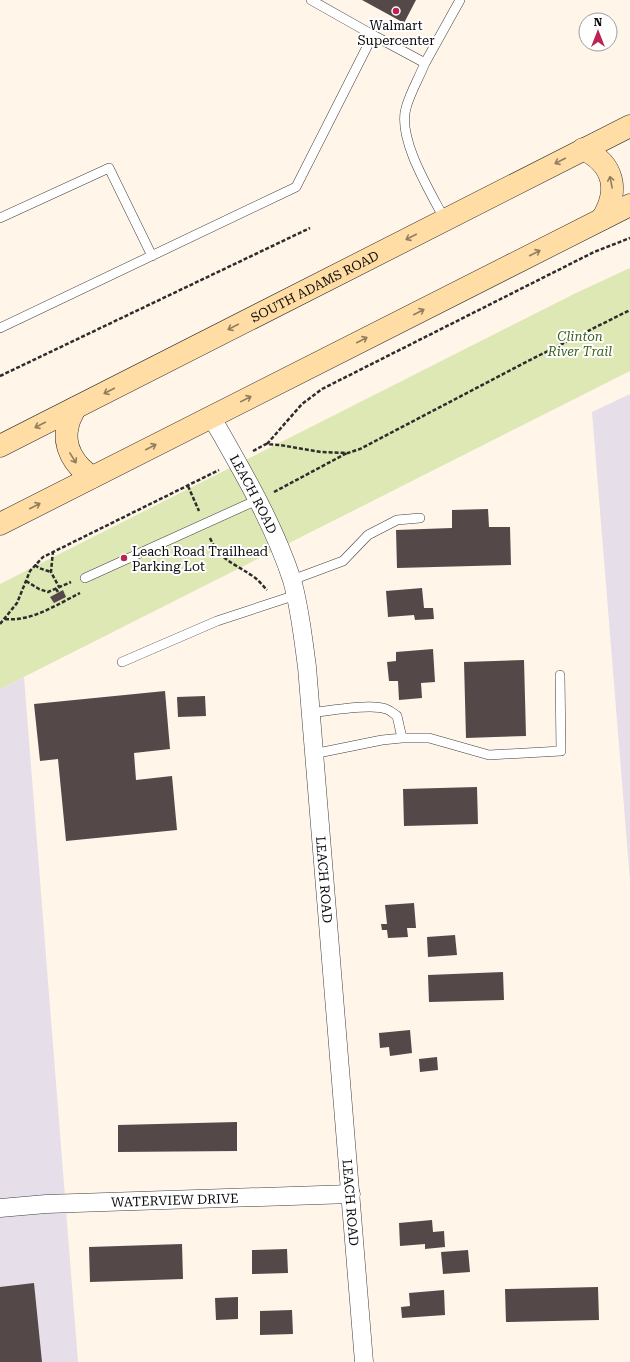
<svg xmlns="http://www.w3.org/2000/svg" width="630" height="1362" font-family="'Roboto Serif',serif">
<style>
.industrial{fill:#e6dfea}
.green{fill:#dde8b4}
.building{fill:#544948}
.lines{fill:none;stroke-linecap:round;stroke-linejoin:round}
.lane-casing{stroke:#3e3e3e;stroke-width:10}
.street-casing{stroke:#3e3e3e;stroke-width:19}
.secondary-casing{stroke:#2d2d2d;stroke-width:23}
.path{stroke:#2d2d2d;stroke-width:2.5;stroke-dasharray:4 2;stroke-linecap:butt}
.lane{stroke:#fff;stroke-width:9}
.street{stroke:#fff;stroke-width:18}
.secondary{stroke:#ffdda4;stroke-width:22}
.oneway{stroke:#917e5f}
.poi-dot{fill:#ba2453;stroke:#fff;stroke-width:1.5}
.labels{text-anchor:middle;dominant-baseline:central;stroke-width:4;stroke-linejoin:round;paint-order:stroke}
.poi-label{font-size:13px;fill:#0b0b0b;stroke:#fff}
.street-label{font-size:13px;fill:#0b0b0b;stroke:#fff}
.park-label{font-size:13px;font-style:italic;fill:#3d621c;stroke:#fff}
</style>
<rect width="100%" height="100%" fill="#fff5e9"/>
<path class="industrial" d="M630,394V881L592,412Z
M24,677L78,1362H0V689Z"/>
<path class="green" d="M630,268V371L0,689V584L576,293Z"/>
<path class="building" d="M362,0H416L404,23Z
M488,509L489,527H510L511,565L397,568L396,530L452,528V510Z
M422,588L424,608H433L434,619L415,620L414,615L388,617L386,591Z
M63,590L66,597L54,603L50,597Z
M433,649L435,682L421,683L422,698L399,700L398,681H389L387,662L396,661V652Z
M524,660L526,736L466,738L464,662Z
M165,691L170,749L134,753L136,780L172,776L177,830L66,841L58,759L40,761L34,704Z
M205,696L206,716L178,717L177,697Z
M477,787L478,824L404,826L403,789Z
M414,903L416,928H407L408,937L388,938L387,930H382L381,924H387L385,905Z
M455,935L457,955L428,957L427,937Z
M503,972L504,1000L429,1002L428,975Z
M410,1030L412,1053L390,1056L389,1047L380,1048L379,1033Z
M437,1057L438,1070L420,1072L419,1059Z
M237,1122V1151L118,1152V1125Z
M432,1220L433,1232L444,1231L445,1247L425,1249V1244L400,1246L399,1223Z
M182,1244L183,1279L90,1282L89,1247Z
M287,1249L288,1273L252,1274V1250Z
M468,1250L470,1272L443,1274L441,1252Z
M34,1283L42,1362H0V1287Z
M598,1287L599,1320L506,1322L505,1289Z
M444,1290L445,1315L402,1318L401,1307L410,1306L409,1293Z
M238,1297V1319L216,1320L215,1298Z
M292,1310L293,1334L260,1335V1311Z"/>
<g class="lines">
<g class="lane-casing">
<path id="lane" d="M373,35L425,63C419,78 410,93 406,108C397,139 431,193 445,220
M425,63L460,0
M0,218L109,168L152,256
M0,328L296,187L373,35L311,0
M85,578L257,500
M292,580L343,561L368,535L397,520L420,518
M122,662L217,621L296,595
M310,713C328,711 371,703 386,709C390,710 394,714 397,716L402,738
M313,754L382,740L402,738H429L489,755L561,751L560,675"/>
</g>
<g class="street-casing">
<g id="street">
<path id="s1" d="M211,416C241,469 273,522 292,580C300,608 303,638 307,667L364,1362"/>
<path id="s2" d="M0,1208L46,1204L351,1194"/>
</g>
</g>
<g class="secondary-casing">
<g id="secondary">
<path d="M583,149C614,164 620,190 602,219"/>
<path d="M75,408C73,413 69,419 68,425C62,447 75,466 92,477"/>
<path id="s3" d="M0,446L630,126"/>
<path d="M0,524L630,205"/>
</g>
</g>
<path class="path" d="M0,376L310,228
M267,444L302,404L322,389L594,252L630,238
M253,451L266,444L280,445L321,452L348,453L360,449L528,361L630,310
M188,486L199,511
M274,492L347,453
M210,538C220,560 232,562 251,575C257,578 262,585 267,590
M53,551L51,572L59,587
M35,565L39,568L51,572
M26,581L39,589L48,592L71,582
M56,589L58,592
M5,619C31,622 58,604 80,593
M0,624L17,603L30,571L43,557L219,470"/>
<use href="#lane" class="lane"/>
<use href="#street" class="street"/>
<use href="#secondary" class="secondary"/>
</g>
<defs><path id="oneway-shaft" d="M-6 0H5M1.5-3L5.5 0L1.5 3" fill="none" stroke-width="1.6" stroke-linecap="round" stroke-linejoin="round"/></defs>
<g class="oneway">
<use href="#oneway-shaft" transform="translate(560 161) rotate(153)"/>
<use href="#oneway-shaft" transform="translate(611 182) rotate(-101)"/>
<use href="#oneway-shaft" transform="translate(411 237) rotate(153)"/>
<use href="#oneway-shaft" transform="translate(535 253) rotate(-27)"/>
<use href="#oneway-shaft" transform="translate(419 312) rotate(-27)"/>
<use href="#oneway-shaft" transform="translate(233 327) rotate(153)"/>
<use href="#oneway-shaft" transform="translate(362 340) rotate(-27)"/>
<use href="#oneway-shaft" transform="translate(109 391) rotate(153)"/>
<use href="#oneway-shaft" transform="translate(246 399) rotate(-27)"/>
<use href="#oneway-shaft" transform="translate(40 425) rotate(153)"/>
<use href="#oneway-shaft" transform="translate(151 447) rotate(-27)"/>
<use href="#oneway-shaft" transform="translate(73 458) rotate(58)"/>
<use href="#oneway-shaft" transform="translate(35 506) rotate(-27)"/>
</g>
<g class="poi-dot">
<circle cx="396" cy="11" r="4"/>
<circle cx="124" cy="558" r="4"/>
</g>
<g class="labels">
<g class="poi-label">
<text x="396" y="25">Walmart<tspan x="396" dy="15">Supercenter</tspan></text>
<text x="132" y="551" text-anchor="start">Leach Road Trailhead<tspan x="132" dy="15">Parking Lot</tspan></text>
</g>
<g class="street-label">
<text stroke="none"><textPath href="#s3" startOffset="353">SOUTH ADAMS ROAD</textPath></text>
<text stroke="none"><textPath href="#s1" startOffset="89">LEACH ROAD</textPath></text>
<text stroke="none"><textPath href="#s1" startOffset="485">LEACH ROAD</textPath></text>
<text stroke="none"><textPath href="#s2" startOffset="175">WATERVIEW DRIVE</textPath></text>
<text stroke="none"><textPath href="#s1" startOffset="809">LEACH ROAD</textPath></text>
</g>
<g class="park-label">
<text x="580" y="336">Clinton<tspan x="580" dy="15">River Trail</tspan></text>
</g>
</g>
<g transform="translate(598 32)"><circle r="19" fill="#ffffff" stroke="#9d9d9d"/>
<path d="M0-3L7 15L0 10L-7 15Z" fill="#ba2453"/>
<text y="-6" font-size="11" font-weight="bold" text-anchor="middle" fill="#0b0b0b">N</text>
</g>
</svg>
